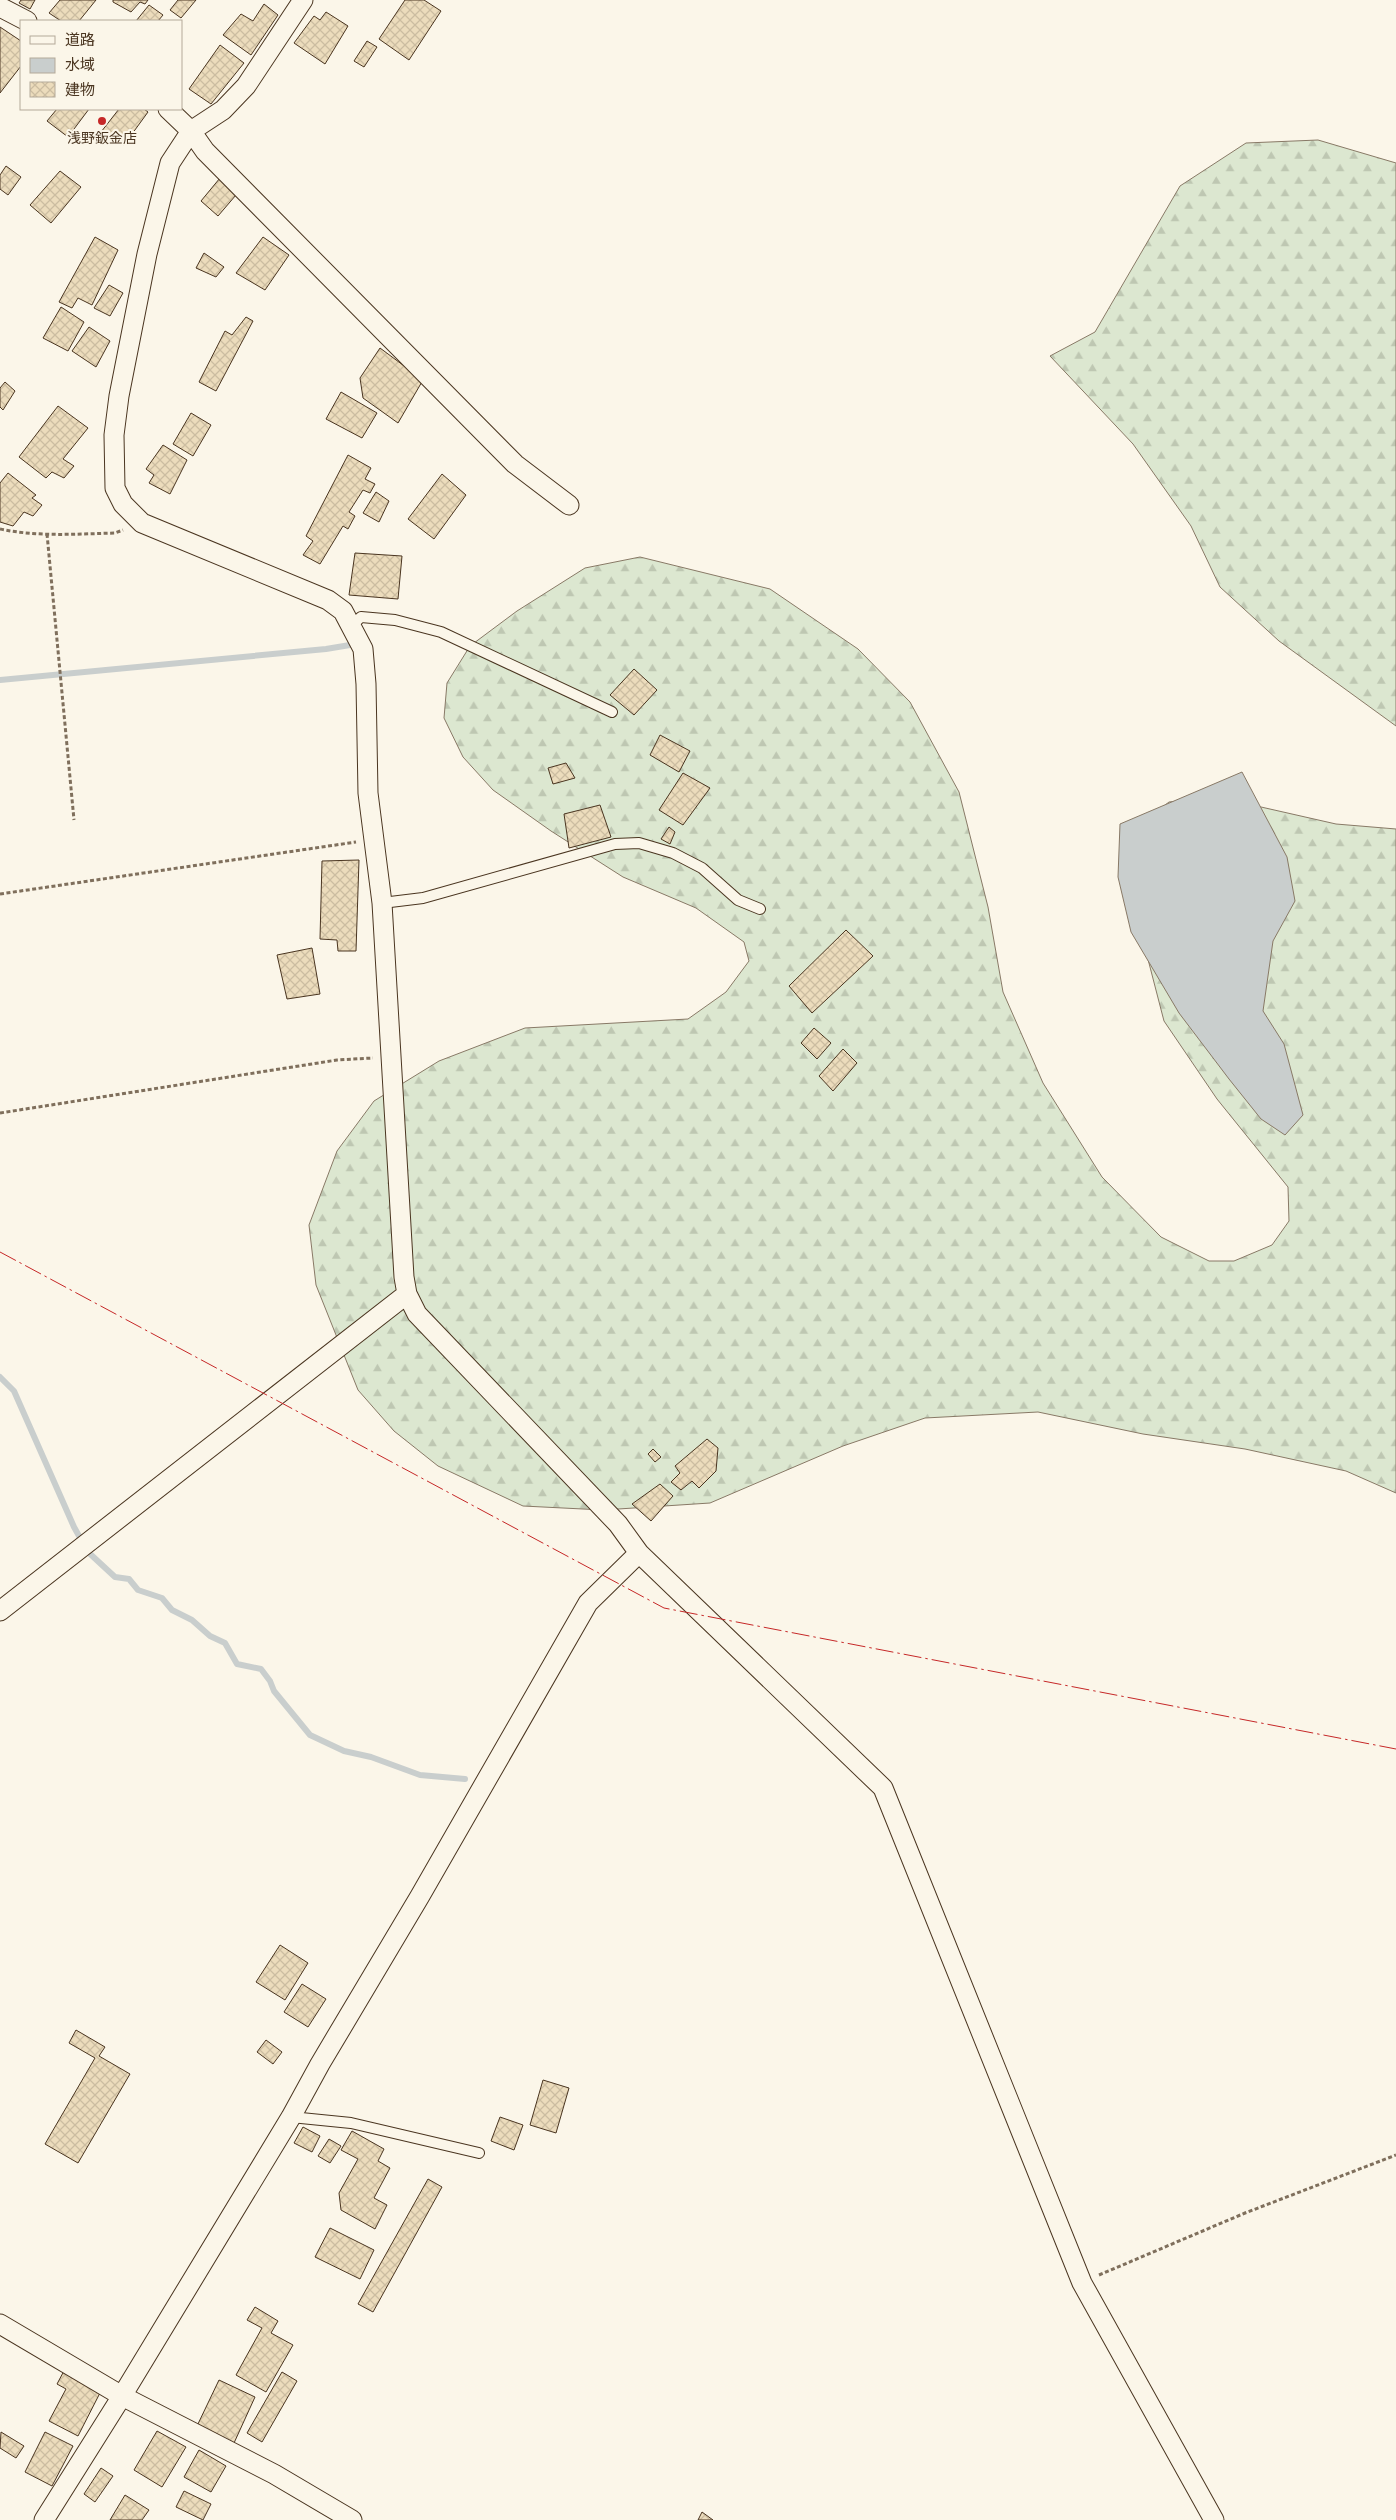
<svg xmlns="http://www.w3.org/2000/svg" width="1396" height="2520" font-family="Manrope,'Noto Sans JP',sans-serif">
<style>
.forest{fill:url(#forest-firs);stroke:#887966}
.water{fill:#c9cecd;stroke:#887966}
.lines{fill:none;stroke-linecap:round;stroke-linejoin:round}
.stream{stroke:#c9cecd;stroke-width:6}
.building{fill:url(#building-cross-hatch);stroke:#4a3520}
.lane-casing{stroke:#4a3520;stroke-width:12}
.street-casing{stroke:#4a3520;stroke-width:21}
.path{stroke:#7f6f5c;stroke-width:3;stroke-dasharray:4 2.5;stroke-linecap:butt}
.lane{stroke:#fbf6e9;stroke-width:10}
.street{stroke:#fbf6e9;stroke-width:19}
.power{stroke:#c62828;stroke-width:1;stroke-dasharray:18 4 2.5 4;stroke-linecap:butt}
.poi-dot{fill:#c62828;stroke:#fbf6e9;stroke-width:2}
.labels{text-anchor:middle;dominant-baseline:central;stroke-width:4;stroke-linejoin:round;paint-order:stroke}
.poi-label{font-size:14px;fill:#4a3520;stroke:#fbf6e9}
</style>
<defs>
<pattern id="forest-firs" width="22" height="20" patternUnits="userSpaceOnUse" patternTransform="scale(1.25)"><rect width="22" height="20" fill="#dce7d0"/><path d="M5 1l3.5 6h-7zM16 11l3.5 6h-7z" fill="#bec7b2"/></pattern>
<pattern id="building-cross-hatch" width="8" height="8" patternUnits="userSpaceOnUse" patternTransform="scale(1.25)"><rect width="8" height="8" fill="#ecdcbc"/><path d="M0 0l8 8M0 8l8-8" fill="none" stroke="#ccbda1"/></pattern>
</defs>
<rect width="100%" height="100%" fill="#fbf6e9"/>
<path class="forest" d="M1318,140L1396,163V726L1279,641L1220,587L1191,526L1133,444L1050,356L1095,332L1180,186L1246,143Z
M640,557L770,589L858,649L910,702L959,792L988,907L1003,992L1043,1083L1102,1177L1161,1237L1209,1261H1234L1272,1245L1289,1221L1288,1187L1217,1099L1164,1021L1136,913L1147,819L1169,802L1217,797L1336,824L1396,829V1493L1346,1471L1245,1449L1143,1434L1038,1412L925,1418L843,1446L710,1503L603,1510L523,1506L438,1466L394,1431L358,1390L316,1285L309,1225L337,1151L374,1101L439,1061L525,1028L688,1019L726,992L749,961L744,942L696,908L623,877L551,831L493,790L463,757L444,718L447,683L470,646L517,611L585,568Z"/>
<path class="water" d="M1242,772L1287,857L1295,901L1273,941L1263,1011L1284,1044L1303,1115L1285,1135L1261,1119L1229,1079L1179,1013L1131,932L1118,877L1120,824Z"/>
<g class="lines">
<path class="stream" d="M0,680L326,649L350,645
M0,1377L14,1391L74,1527L88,1552L115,1577L129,1579L138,1590L162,1598L172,1610L192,1620L210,1636L225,1643L237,1664L261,1669L270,1681L274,1691L310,1735L344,1751L371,1757L420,1775L465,1779"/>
</g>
<path class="building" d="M21,0H35L30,9L19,3Z
M60,0H96L79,21H61L49,13Z
M113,0H148L145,4L140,2L131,12L113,2Z
M178,0H196L181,18L170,10Z
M405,0H424L441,11L409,60L379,39Z
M264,4L278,15L251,55L223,35L241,14L253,21Z
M149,5L163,15L158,21H136Z
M326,12L348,26L325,64L294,43L314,16L320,20Z
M0,27L21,41V66L0,93Z
M367,41L377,47L364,67L354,61Z
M220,45L244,63L211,104L189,89Z
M57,109H89L68,137L47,121Z
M119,109H144L148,112L124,145L101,132Z
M6,166L21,177L8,195L0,189V175Z
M60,171L81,187L51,223L30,205Z
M220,178L236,195L218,216L201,201Z
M95,237L118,250L92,305L78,298L72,308L59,302Z
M263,237L289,255L265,290L236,273Z
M204,253L224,267L216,277L196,268Z
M109,285L123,293L110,316L94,308Z
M61,307L84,322L68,351L43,338Z
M246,317L253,321L216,391L199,382L225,331L232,335Z
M89,327L110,341L96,367L72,351Z
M380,348L423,380L398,423L363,398L360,378Z
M5,382L15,391L3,410L0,407V388Z
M341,392L377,413L362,438L326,419Z
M58,406L88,428L63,459L74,466L64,478L52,472L46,478L19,457Z
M191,413L211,425L193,456L173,444Z
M163,445L187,460L170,494L149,483L154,475L146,469Z
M348,455L371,468L365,479L375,484L370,493L363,490L349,512L355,516L348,529L343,526L320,564L303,555L313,541L306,536Z
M8,473L36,495L32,498L42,505L33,516L24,512L13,526L0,522V483Z
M442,474L466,495L434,539L408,519Z
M376,492L389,501L379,522L363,513Z
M355,553L402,556L398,599L349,595Z
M634,669L657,690L634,715L610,695Z
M660,735L690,751L679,772L650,755Z
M566,763L575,778L553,784L548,768Z
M683,773L710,788L683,825L659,810Z
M600,805L611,837L569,848L564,814Z
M669,827L675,832L670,844L661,839Z
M359,860L356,951H338L337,940L320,939L322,861Z
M846,930L873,956L812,1013L789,986Z
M312,948L320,994L287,999L277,955Z
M814,1028L831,1043L817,1059L801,1043Z
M843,1049L857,1063L833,1091L819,1076Z
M707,1439L718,1448L716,1471L699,1488L692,1481L681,1490L671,1482L680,1473L675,1466Z
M653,1449L661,1457L655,1462L648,1454Z
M660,1484L673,1496L651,1521L632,1504Z
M280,1945L308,1963L285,2000L256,1982Z
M302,1984L326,1999L308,2027L284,2012Z
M76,2030L105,2047L99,2056L130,2074L78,2163L45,2144L95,2058L69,2043Z
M266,2040L282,2052L273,2064L257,2052Z
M543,2080L569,2088L556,2133L530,2125Z
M500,2117L523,2125L514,2150L491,2141Z
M303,2127L320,2136L312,2152L294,2143Z
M352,2131L384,2149L378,2161L390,2168L374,2198L387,2205L375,2229L341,2210L339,2193L358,2159L341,2150Z
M329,2139L341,2146L330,2163L318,2156Z
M428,2179L442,2187L373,2312L358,2304Z
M330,2228L374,2250L360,2279L315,2257Z
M255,2307L278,2321L271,2333L293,2345L266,2392L236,2375L262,2328L247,2320Z
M65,2369L102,2389L78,2436L49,2421L66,2389L57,2384Z
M282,2372L297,2381L262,2442L247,2433Z
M219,2380L255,2397L234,2443L197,2426Z
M157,2431L186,2447L162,2487L134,2470Z
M1,2432L24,2446L16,2458L0,2448Z
M45,2432L73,2446L52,2486L25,2472Z
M199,2450L226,2466L211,2492L184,2477Z
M101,2468L113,2476L95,2502L84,2494Z
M184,2491L211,2504L203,2520L176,2507Z
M125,2495L149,2510L142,2520H110Z
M702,2512L713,2520H698Z"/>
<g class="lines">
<g class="lane-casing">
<path id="lane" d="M351,626L361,617L395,620L441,632L612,712
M382,903L423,898L615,844L639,843L673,853L702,868L738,900L760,909
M291,2117L351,2123L479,2153"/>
</g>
<g class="street-casing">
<path id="street" d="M303,0L246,86L223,110L191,131L170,163L147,254L119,396L114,435L115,488L123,504L142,523L328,600L343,611L363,649L366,684L368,793L382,903L404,1277L407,1294L417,1314L618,1524L639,1553L883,1788L1082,2283L1214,2520
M0,7L27,21
M168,109L191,131L205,151L515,464L569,505
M0,1611L407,1294
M0,2324L122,2396L274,2474L352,2520
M44,2520L122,2396L291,2117L320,2064L420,1896L588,1603L639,1553"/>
</g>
<path class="path" d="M0,529C38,537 76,534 115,533L123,530
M47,534L74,820
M0,894L356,842
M0,1113L337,1060L373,1058
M1099,2275L1245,2213L1396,2155"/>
<use href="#lane" class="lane"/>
<use href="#street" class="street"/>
<path class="power" d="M0,1252L664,1608L1396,1749"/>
</g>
<circle class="poi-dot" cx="102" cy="121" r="5"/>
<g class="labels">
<g class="poi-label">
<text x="102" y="137">浅野鈑金店</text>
</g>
</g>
<rect x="20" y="20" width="162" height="90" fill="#fbf6e9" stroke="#b4a999"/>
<rect x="30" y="36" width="25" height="8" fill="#fbf6e9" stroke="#b4a999"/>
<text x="65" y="45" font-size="15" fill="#4a3520">道路</text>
<rect x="30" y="58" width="25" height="15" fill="#c9cecd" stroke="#b4a999"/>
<text x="65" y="70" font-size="15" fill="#4a3520">水域</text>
<rect x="30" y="82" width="25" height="15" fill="url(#building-cross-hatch)" stroke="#b4a999"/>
<text x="65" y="95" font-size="15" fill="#4a3520">建物</text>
</svg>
